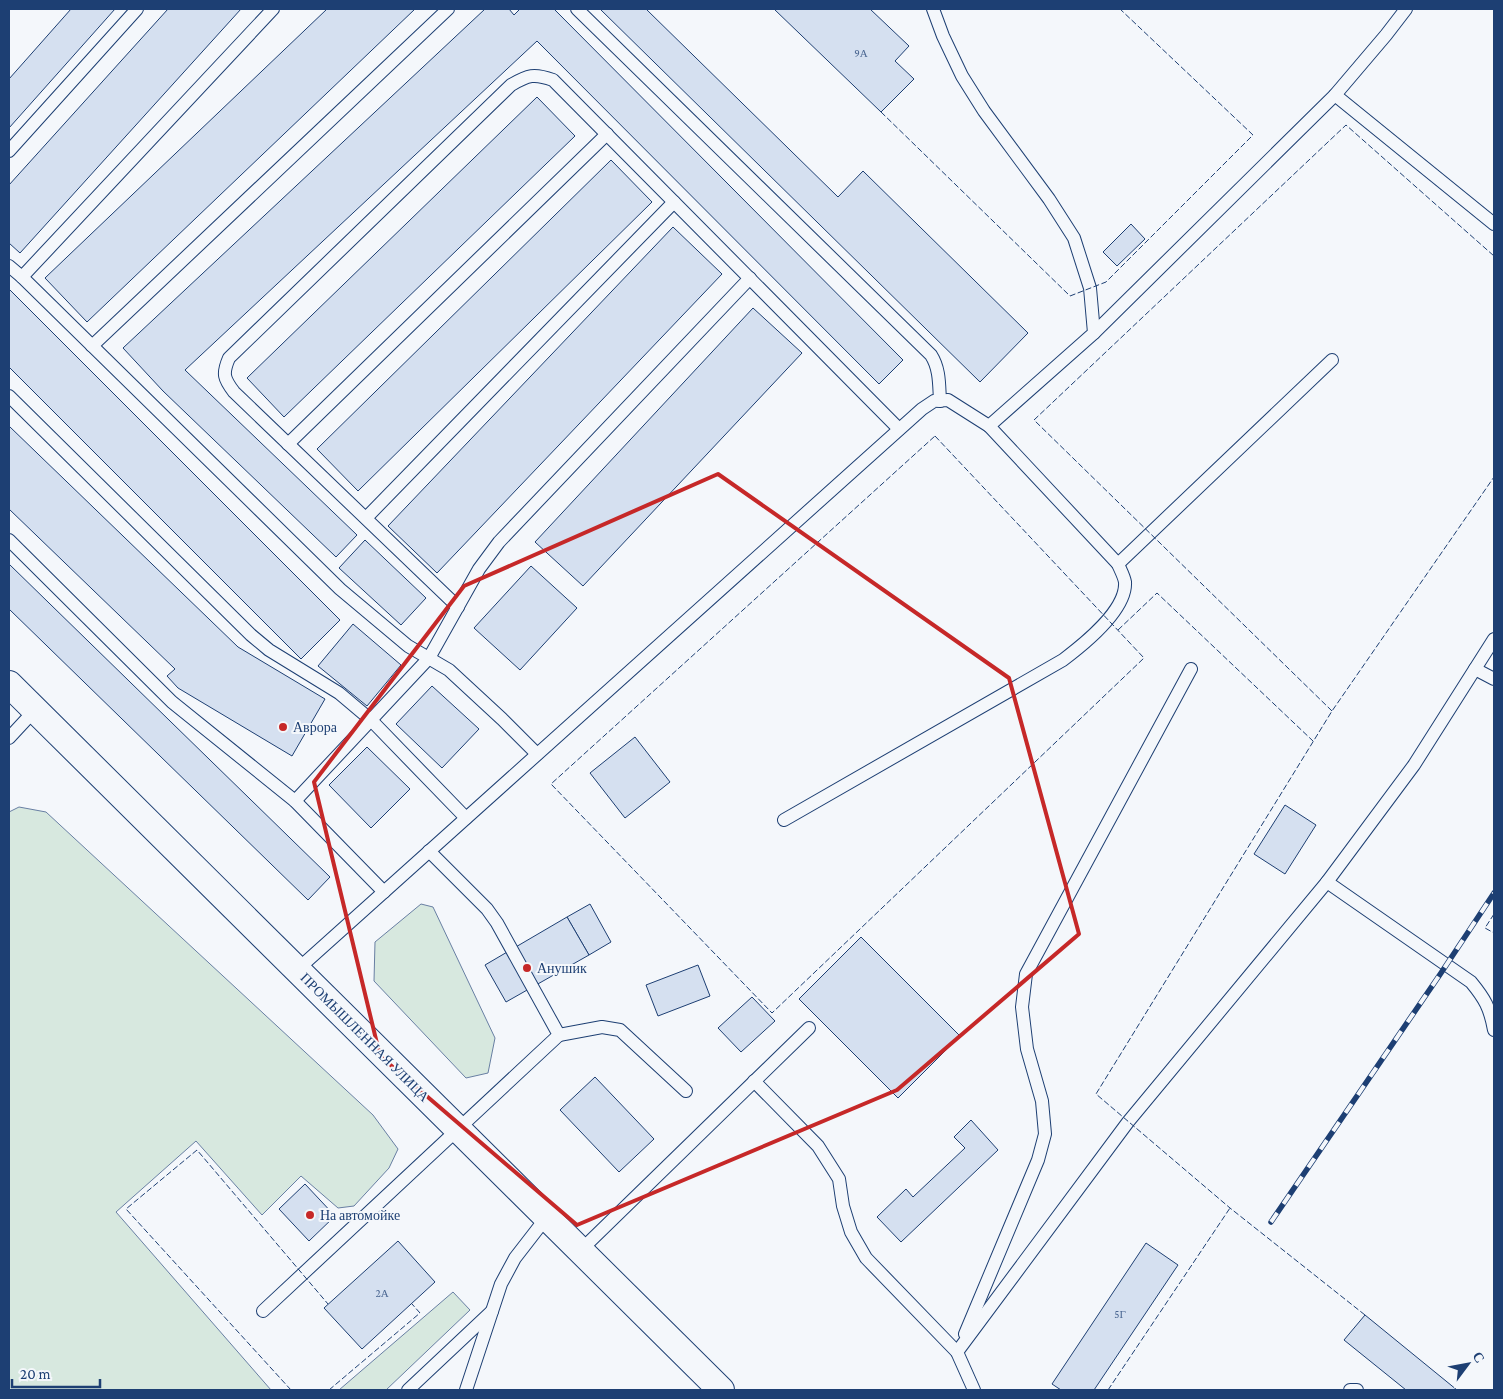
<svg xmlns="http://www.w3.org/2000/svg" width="1503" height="1399" viewBox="0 0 1503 1399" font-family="'Crimson Pro',serif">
	<rect width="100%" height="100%" fill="#f4f7fb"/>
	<g fill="#d7e8df" stroke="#687fa3">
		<path d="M19,807l27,5 327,303 25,34 -9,19 -35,38 -16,2 -37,-32 -39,39 -66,-74 -80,71 155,178h-262v-578z"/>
		<path d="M421,904l12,3 62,131 -7,35 -22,5 -92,-97 1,-39z"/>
		<path d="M453,1292l17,18 -84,80h-47z"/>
	</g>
	<g fill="#d5e0f0" stroke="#1d3f73">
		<path d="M71,9h44l-106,119v-49z"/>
		<path d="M168,9h73l-221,244 -11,-10v-58z"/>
		<path d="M327,9h88l-328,313 -42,-44z"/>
		<path d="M485,9h24l5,6 6,-6h34l349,351 -24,24 -342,-343 -352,329 172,165 -21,22 -173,-166 -40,-43z"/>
		<path d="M600,9h46l192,188 25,-26 165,162 -48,49z"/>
		<path d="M774,9h96l39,37 -14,15 19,18 -33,33z"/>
		<path d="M537,97l38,39 -291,281 -37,-39z"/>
		<path d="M611,160l41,42 -294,289 -41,-42z"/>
		<path d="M1131,224l14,15 -28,27 -14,-14z"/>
		<path d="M673,227l49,47 -285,299 -49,-47z"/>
		<path d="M9,289l331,331 -39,39 -292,-292z"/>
		<path d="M753,308l49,45 -219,233 -48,-44z"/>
		<path d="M9,426l229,221 87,52 -33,57 -114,-68 -11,-12 8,-7 -166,-160z"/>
		<path d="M365,540l61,58 -25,27 -62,-57z"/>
		<path d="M9,564l321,313 -22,23 -299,-291z"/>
		<path d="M531,566l46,42 -57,62 -46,-42z"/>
		<path d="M353,624l48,41 -34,41 -49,-40z"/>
		<path d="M432,686l47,43 -37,39 -46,-44z"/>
		<path d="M635,737l35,45 -45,36 -35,-45z"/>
		<path d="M367,747l43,42 -39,39 -42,-43z"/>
		<path d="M1285,805l31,20 -31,49 -31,-20z"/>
		<path d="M590,904l21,38 -22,13 -22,-38z"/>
		<path d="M567,917l22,38 -83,47 -21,-37z"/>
		<path d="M861,937l99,99 -62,62 -99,-99z"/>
		<path d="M698,965l12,31 -52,20 -12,-31z"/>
		<path d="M752,997l23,24 -34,31 -23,-24z"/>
		<path d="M595,1077l59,62 -35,33 -59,-62z"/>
		<path d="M971,1120l27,30 -97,92 -24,-25 29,-28 7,8 52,-49 -11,-11z"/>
		<path d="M305,1184l30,32 -26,25 -30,-32z"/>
		<path d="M398,1241l37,41 -73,67 -38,-41z"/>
		<path d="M1146,1243l32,22 -84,125h-33l-9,-6z"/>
		<path d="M1365,1315l92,75h-51l-62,-50z"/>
	</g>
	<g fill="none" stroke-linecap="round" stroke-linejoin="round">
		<defs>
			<g id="service">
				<path d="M577,9l354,346c9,14 8,30 9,46"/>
				<path d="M1335,95l159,129"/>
				<path d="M9,151l128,-142"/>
				<path d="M9,266l13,11 318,312 68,57 41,24 53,49 35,35"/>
				<path d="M22,277l251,-268"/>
				<path d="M1094,333l241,-238 51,-60 20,-26"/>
				<path d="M92,346l356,-337"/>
				<path d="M9,396l242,239 18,15 70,43 32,27 95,98"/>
				<path d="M288,444l319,-310"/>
				<path d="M366,518l308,-316"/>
				<path d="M9,540l163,162 123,99 89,91"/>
				<path d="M1118,564l214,-204"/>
				<path d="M458,607l-224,-215c-10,-13 -12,-18 -5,-34l282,-273c17,-10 23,-12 42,-5l346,349"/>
				<path d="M1475,669l19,10"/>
				<path d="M9,738l26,-28"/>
				<path d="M295,801l134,-143 50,-89 20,-27 251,-264"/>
				<path d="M784,820l279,-160c20,-15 64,-50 62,-78 -1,-6 -5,-13 -7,-18l-129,-138"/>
				<path d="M1327,882l144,100c14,17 19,26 23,48"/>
				<path d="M298,969l624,-560 12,-8 14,-1 41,26 105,-93 -4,-45 -16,-50 -25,-39 -65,-88 -22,-35 -19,-40 -10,-27"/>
				<path d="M559,1035l43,-8 18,3 66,61"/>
				<path d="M754,1081l64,65 21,33 4,27 8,26 15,26 91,94 17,38"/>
				<path d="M580,1251l229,-223"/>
				<path d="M263,1311l296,-276 -62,-112 -10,-14 -58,-58"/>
				<path d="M965,1334l73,-174 7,-26 -3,-33 -15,-52 -5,-42 4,-33 165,-305"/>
				<path d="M957,1352l171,-230 199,-240 87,-117 80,-126"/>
				<path d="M408,1390l84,-79"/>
				<path d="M466,1390l35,-106 14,-26 31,-40"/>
				<path d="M1350,1390h7"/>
			</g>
			<path id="minor" d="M9,684l712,706"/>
		</defs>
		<use href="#service" stroke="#1d3f73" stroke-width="14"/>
		<use href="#minor" stroke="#1d3f73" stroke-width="28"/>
		<use href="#service" stroke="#f4f7fb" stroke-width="12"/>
		<use href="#minor" stroke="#f4f7fb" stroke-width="26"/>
		<defs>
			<path id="rail" d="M1271,1222l170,-249 53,-80"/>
		</defs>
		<use href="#rail" stroke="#1d3f73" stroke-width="5.5"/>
		<use href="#rail" stroke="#f4f7fb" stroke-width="4" stroke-dasharray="11" stroke-linecap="butt"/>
		<g stroke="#1d3f73" stroke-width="1" stroke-dasharray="6 2.5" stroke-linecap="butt">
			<path d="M881,112l189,184 36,-14 147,-147 -133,-126"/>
			<path d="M935,436l209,222 -372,355 -221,-229z"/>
			<path d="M1118,630l39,-37 156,148"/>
			<path d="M1332,711l-298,-291 312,-295 148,131"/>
			<path d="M1494,914l-9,14 9,5"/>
			<path d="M1365,1315l-135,-107 -134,-114 236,-383 162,-234"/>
			<path d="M291,1390l-165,-181 71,-59 131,154"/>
			<path d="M329,1390l91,-77 -8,-9"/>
			<path d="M1108,1390l122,-182"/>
		</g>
	</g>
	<path fill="none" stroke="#c62828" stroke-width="4" stroke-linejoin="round" d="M718,474l291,204 70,256 -182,156 -320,135 -197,-169 -66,-274 150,-196z"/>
	<g fill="#c62828" stroke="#f4f7fb" stroke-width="2">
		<circle cx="283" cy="727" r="5"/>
		<circle cx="527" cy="968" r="5"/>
		<circle cx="310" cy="1215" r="5"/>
	</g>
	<g text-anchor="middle" stroke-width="4" stroke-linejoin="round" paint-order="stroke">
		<g font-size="11" fill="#4b6792">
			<text x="861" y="57">9А</text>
			<text x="382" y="1297">2А</text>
			<text x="1120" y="1318">5Г</text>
		</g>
		<g font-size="14" fill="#1d3f73" stroke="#f4f7fb" text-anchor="start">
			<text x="293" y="732">Аврора</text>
			<text x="537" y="973">Анушик</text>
			<text x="320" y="1220">На автомойке</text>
		</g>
		<g font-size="14" fill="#1d3f73" stroke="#f4f7fb">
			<text transform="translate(365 1037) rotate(45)" y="5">ПРОМЫШЛЕННАЯ УЛИЦА</text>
		</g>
	</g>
	<rect width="1503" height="1399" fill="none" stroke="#1d3f73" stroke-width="20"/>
	<g transform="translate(1468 1364) rotate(58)" stroke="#f4f7fb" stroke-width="4" paint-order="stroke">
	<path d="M0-4L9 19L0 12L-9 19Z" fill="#1d3f73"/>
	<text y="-8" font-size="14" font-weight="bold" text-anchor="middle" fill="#1d3f73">С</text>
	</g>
	<path d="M12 1379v8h88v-8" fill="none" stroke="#1d3f73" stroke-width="2.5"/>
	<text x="20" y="1379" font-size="15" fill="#1d3f73" stroke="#f4f7fb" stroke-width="4" paint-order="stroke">20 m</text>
</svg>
